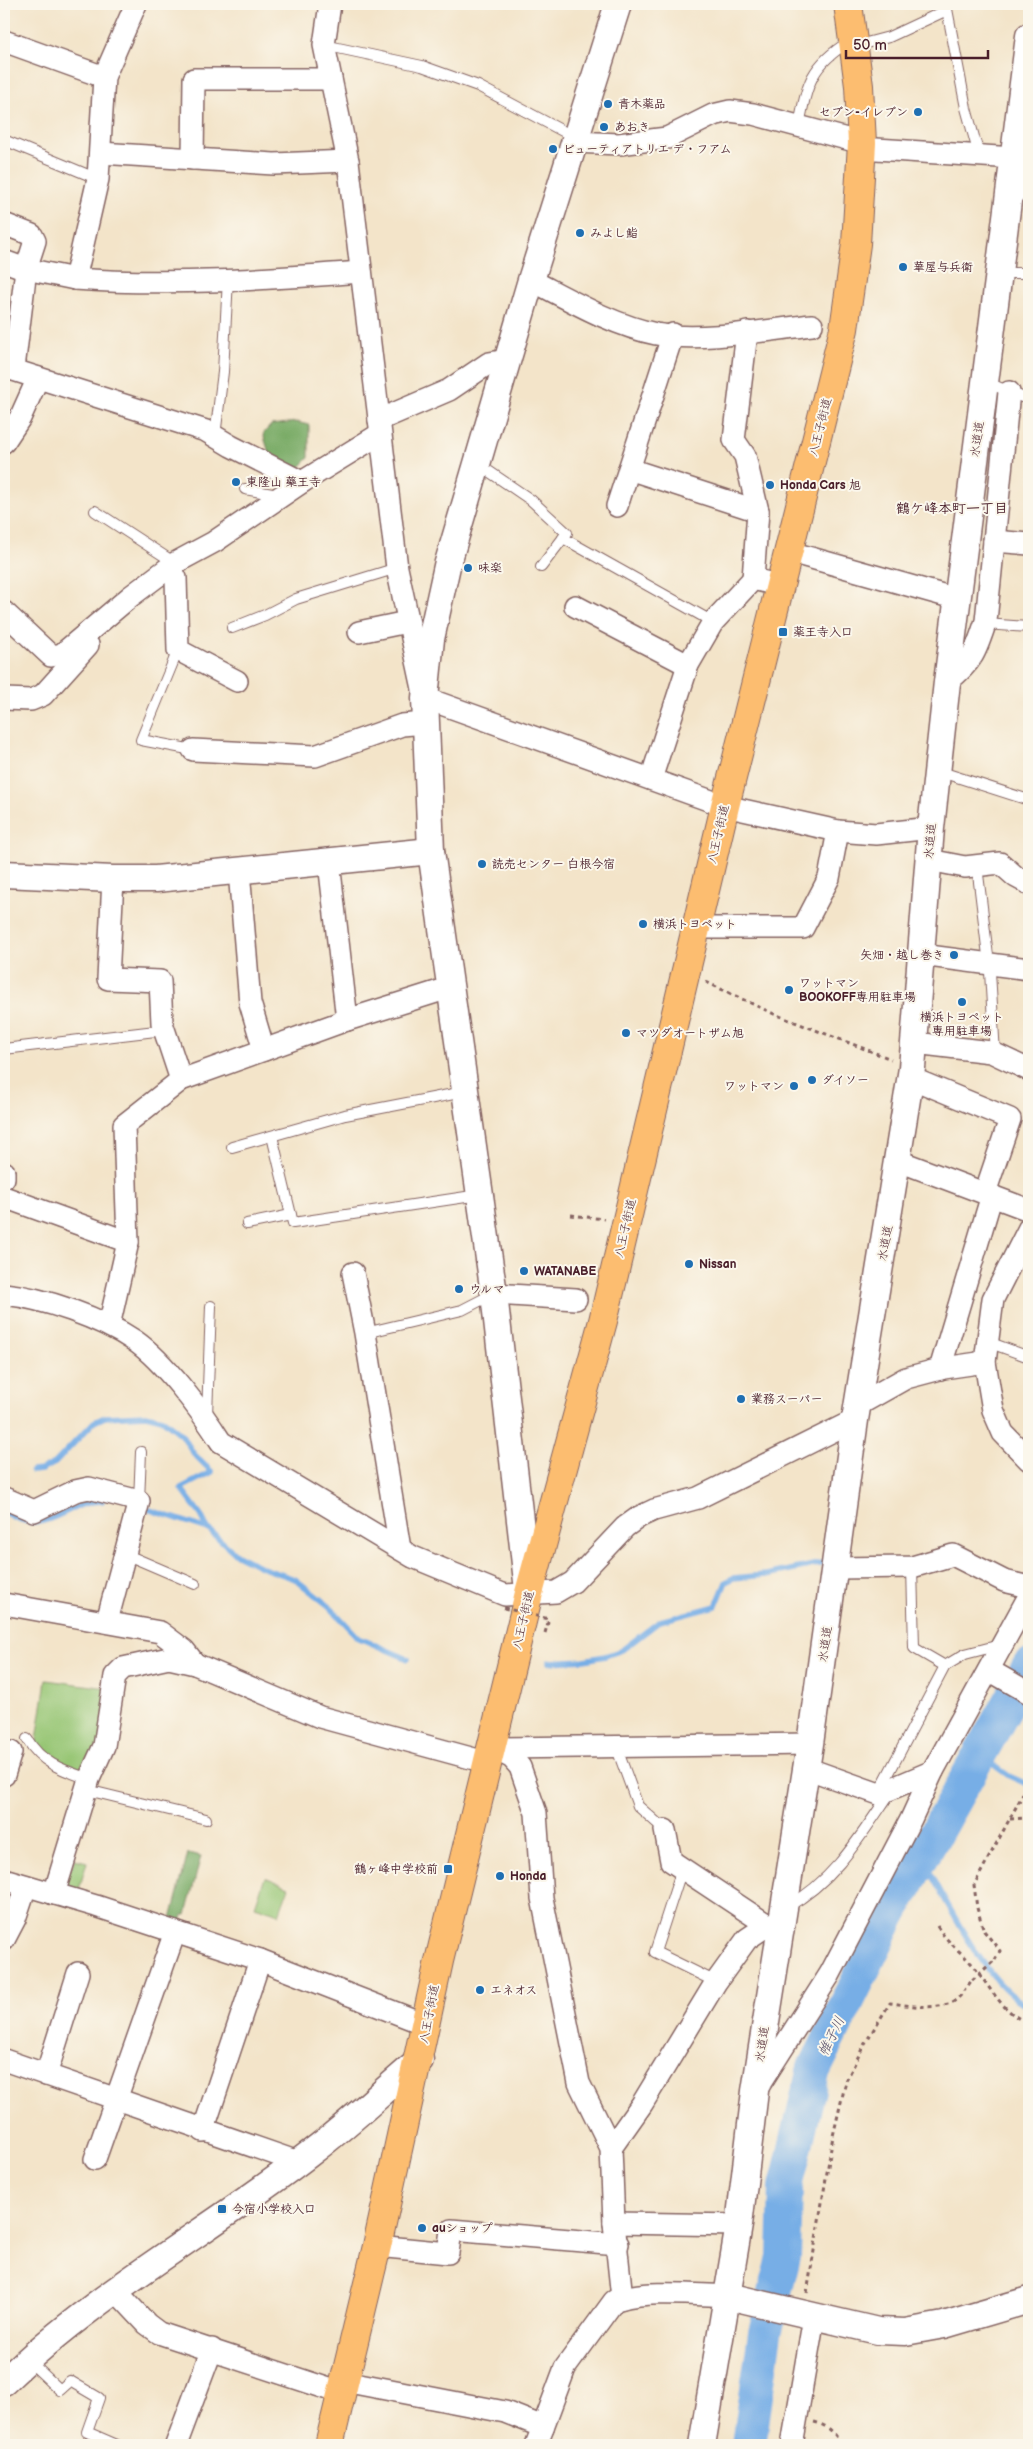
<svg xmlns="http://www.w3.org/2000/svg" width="1033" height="2449" viewBox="0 0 1033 2449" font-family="'Balsamiq Sans','Klee One',sans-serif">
	<rect width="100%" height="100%" fill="#fbf7ec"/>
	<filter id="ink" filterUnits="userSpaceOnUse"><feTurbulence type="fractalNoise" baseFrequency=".02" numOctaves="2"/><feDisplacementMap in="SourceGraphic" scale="10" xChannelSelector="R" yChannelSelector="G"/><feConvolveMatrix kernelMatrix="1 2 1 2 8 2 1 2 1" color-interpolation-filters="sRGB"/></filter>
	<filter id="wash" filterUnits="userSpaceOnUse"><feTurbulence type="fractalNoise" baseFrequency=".0096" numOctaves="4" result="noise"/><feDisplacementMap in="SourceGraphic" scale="20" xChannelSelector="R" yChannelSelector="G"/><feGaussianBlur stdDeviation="1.12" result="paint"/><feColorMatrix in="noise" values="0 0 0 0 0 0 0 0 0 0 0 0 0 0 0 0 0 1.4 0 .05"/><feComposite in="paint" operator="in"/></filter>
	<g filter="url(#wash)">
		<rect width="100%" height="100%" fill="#f3e4c9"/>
		<g fill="#97c675" stroke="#707250">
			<path d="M46,1680l62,8 -6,56 -17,29c-13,-4 -44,-14 -49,-27z"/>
			<path d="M75,1859l12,3 -9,31 -16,-4z"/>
			<path d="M265,1877l24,10 -10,27 -24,-8z"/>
		</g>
		<g fill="#79ab66" stroke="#626548">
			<path d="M296,422l13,3v33l-11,11 -28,-13 -7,-22 8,-9z"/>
			<path d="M188,1853l13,3 -15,59h-3l-2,7 -10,-3z"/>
		</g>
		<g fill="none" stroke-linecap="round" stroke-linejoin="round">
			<g stroke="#77aee6" stroke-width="5.5">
				<path d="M32,1471l9,-1 14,-7 39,-41 11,-5 41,-2 16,4 20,16 12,19 18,18 -31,16 20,27 7,14"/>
				<path d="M141,1507l67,22 29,26 26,13 32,11 34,27 30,32 49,21"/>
				<path d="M4,1512c43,28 60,-11 98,-11"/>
				<path d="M549,1662l35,-2 21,-4 17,-6 38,-29 56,-15 10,-24 7,-4 33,-3 62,-13"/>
				<path d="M980,1755l29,21 20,9"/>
				<path d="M921,1856c24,41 66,133 108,150"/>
			</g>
			<path stroke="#77aee6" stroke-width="34" d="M749,2445l16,-112 19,-76 2,-70 27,-115 77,-157 139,-249"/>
		</g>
	</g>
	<g filter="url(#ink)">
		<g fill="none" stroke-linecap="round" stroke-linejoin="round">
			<defs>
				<g id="service">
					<path d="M946,4l20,104 13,47"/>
					<path d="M324,45l98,21 56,20 96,51"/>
					<path d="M855,46l34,-9 58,-27"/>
					<path d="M799,126c8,-43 12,-61 51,-85"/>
					<path d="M4,140l94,39"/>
					<path d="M1000,273h29"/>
					<path d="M986,382l43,18"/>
					<path d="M215,436l8,-64 5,-93"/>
					<path d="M478,464l53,36 36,33 -26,34"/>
					<path d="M245,489l33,6"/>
					<path d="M95,511l80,52"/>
					<path d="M563,538l150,84"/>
					<path d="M985,624l44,3"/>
					<path d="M232,628l33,-13 31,-16 101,-31"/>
					<path d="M178,650l-37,90 52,10"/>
					<path d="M938,771l91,29"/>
					<path d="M977,866l13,106 5,82"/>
					<path d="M4,1049l160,-19"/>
					<path d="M272,1136l19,79"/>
					<path d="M232,1147l113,-32 119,-23"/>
					<path d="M247,1224l44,-9 2,8 186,-28"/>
					<path d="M365,1333l97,-23 31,-16"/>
					<path d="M988,1342l41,15"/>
					<path d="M207,1415l4,-109"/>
					<path d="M139,1501l2,-49"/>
					<path d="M125,1554l70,30"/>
					<path d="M912,1567l2,81 31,18"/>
					<path d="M27,1739c15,25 36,31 62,40"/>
					<path d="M616,1746l22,60 27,24"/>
					<path d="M87,1790l119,29"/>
					<path d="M880,1790l65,-124 20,-12 35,-9"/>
					<path d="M682,1869l-27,83 61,30"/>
					<path d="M787,1907c47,-26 73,-70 103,-114"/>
					<path d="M28,2360l32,30 10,-9 29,17 -12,34 30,13"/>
				</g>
				<g id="minor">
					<path d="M136,4l-32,73 -6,102 -23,100c95,7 192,0 286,-7"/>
					<path d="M330,4l-6,41 24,116 49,407 28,130 300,108 113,25 38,3 55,-6"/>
					<path d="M4,41l100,36"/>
					<path d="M574,142l45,2 48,-6 46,-23 17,-4 23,3 109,29"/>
					<path d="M861,148l153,10"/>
					<path d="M100,153l174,11 74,-3"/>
					<path d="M193,159l1,-80h137"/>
					<path d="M1010,190h19"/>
					<path d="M4,224l28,11 3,6 -9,28 -12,99"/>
					<path d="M4,261l22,8 49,10"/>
					<path d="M531,280c39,20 81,45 125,54 45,8 111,-4 156,-9"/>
					<path d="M747,332l-13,108 11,16 13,55 -5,68"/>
					<path d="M4,367l202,64 25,15 71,36"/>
					<path d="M379,420l70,-30 40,-27 18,-3"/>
					<path d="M4,442l16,-24 18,-40"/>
					<path d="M629,469l129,42"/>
					<path d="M617,506l56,-172"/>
					<path d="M994,541l35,3"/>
					<path d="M790,552l167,47"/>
					<path d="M170,567l6,11 2,72 59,31"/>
					<path d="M575,606l113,59"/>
					<path d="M4,612l47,44 11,-2 69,-58 44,-33 39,-21 88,-60 78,-48"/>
					<path d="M359,632l48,-10"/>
					<path d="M947,682c26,-21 29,-30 39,-61l23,-229"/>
					<path d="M4,699l27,1 12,-5 45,-50"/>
					<path d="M193,750l122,6 87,-31 23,-2"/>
					<path d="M651,779l37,-114 25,-43 40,-43 29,7"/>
					<path d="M929,860l36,7 35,-4 16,14 13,7"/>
					<path d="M329,862l18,158"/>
					<path d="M239,871l11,132 14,47"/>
					<path d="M113,879l-5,100 52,2 2,42 19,57"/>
					<path d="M696,928h107l26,-50 9,-47"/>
					<path d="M921,955l108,14"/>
					<path d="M915,1043l76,9 38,18"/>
					<path d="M911,1078l99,41 -25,74"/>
					<path d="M899,1161l130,49"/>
					<path d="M4,1172v6"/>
					<path d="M4,1197l124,45"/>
					<path d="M1029,1228l-36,71 -8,63 8,48 10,23 26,27"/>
					<path d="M353,1273l12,60 35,216"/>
					<path d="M4,1294c40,4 97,24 131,47 29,20 67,71 86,101l192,115 92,38 51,-3 17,-10 52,-55 14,-10 15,-7 44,-12 157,-78"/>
					<path d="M494,1294l82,5"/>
					<path d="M109,1326l19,-84 -4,-117 57,-45 166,-60 105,-33"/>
					<path d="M940,1369l52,-174"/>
					<path d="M858,1405l48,-27 38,-10 41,-6"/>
					<path d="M4,1498l30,13 41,-20 14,-3 50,13 -32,120"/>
					<path d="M836,1568l76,-1 41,-12 51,26 25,6"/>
					<path d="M4,1604l156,28 24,18 11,14"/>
					<path d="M989,1670l40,23"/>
					<path d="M493,1748l19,10 8,9 16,46 6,85 37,185 32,65 3,75"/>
					<path d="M493,1748l317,-4"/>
					<path d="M806,1768l73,26 54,-23 96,-175"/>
					<path d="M4,1775l7,-23"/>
					<path d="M665,1830l6,31 92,61 17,7"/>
					<path d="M4,1879l92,27 164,54 167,65"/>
					<path d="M54,1894l35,-115 15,-33 11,-70 8,-8 46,-10 26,6 125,53 169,46"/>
					<path d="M4,1940l11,-21 11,-33"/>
					<path d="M4,2060l294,102"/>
					<path d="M46,2075l32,-102"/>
					<path d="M758,2087l72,-113 81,-155 22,-48"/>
					<path d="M203,2131l57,-171"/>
					<path d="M611,2148l31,-44 74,-122 31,-43 21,-14"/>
					<path d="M95,2159l80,-227"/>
					<path d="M377,2246l71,7 3,-23 167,14"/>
					<path d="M116,2291l31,33 12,9 182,60"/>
					<path d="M622,2298l-8,-75 125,2"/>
					<path d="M344,2381l161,31 38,15 -7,18"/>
					<path d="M543,2427l22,-59 49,-67c28,-12 83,-6 114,-5"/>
					<path d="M176,2445l36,-96"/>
					<path d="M792,2445l22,-128"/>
				</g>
				<g id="tertiary">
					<path d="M4,874l109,5h43l275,-28"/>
					<path d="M528,1590l-34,-296 -63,-443 -6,-153 6,-59 16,-73 84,-286 87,-276"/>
					<path d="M728,2296l150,35 27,1 39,-7 85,-25"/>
					<path d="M4,2382c92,-90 208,-152 309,-231 37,-28 71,-61 107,-91"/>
					<path d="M702,2445l37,-220 16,-134 55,-347 45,-324 57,-352 19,-240 16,-146 82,-646"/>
				</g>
				<path id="trunk" d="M329,2445l48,-199 62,-285 90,-368 74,-272 122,-515 119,-477 12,-85 6,-101 -3,-57 -11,-82"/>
			</defs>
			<use href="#service" stroke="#856462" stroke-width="12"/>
			<use href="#minor" stroke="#856462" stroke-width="24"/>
			<use href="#tertiary" stroke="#856462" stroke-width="29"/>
			<use href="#trunk" stroke="#856462" stroke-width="30"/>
			<g stroke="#856462" stroke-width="3" stroke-dasharray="4 4" stroke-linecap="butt">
				<path d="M706,982l68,32 117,45"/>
				<path d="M571,1215l33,4"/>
				<path d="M545,1633l4,-14"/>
				<path d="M1010,1819l19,-1"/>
				<path d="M937,1926c9,15 22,24 34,37 16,19 32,52 58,60"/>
				<path d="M995,1960l5,-9 -16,-20 -7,-23 -3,-23 55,-102"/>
				<path d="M807,2293l26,-157 13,-55 18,-36 26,-42c17,2 53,9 67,-4 6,-5 10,-13 15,-19"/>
				<path d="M814,2422c13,3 22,11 27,23"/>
			</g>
			<use href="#service" stroke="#fff" stroke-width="10"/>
			<use href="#minor" stroke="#fff" stroke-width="21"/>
			<use href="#tertiary" stroke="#fff" stroke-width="26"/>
			<use href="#trunk" stroke="#fcbd6f" stroke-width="28"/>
			<g stroke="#856462" stroke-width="3" stroke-dasharray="4 4" stroke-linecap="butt">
				<path d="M504,1608l45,11"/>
				<path d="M972,1980l23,-20"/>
			</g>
		</g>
	</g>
	<g fill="#1f6fb2" stroke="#fbf7ec" stroke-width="2">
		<circle cx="608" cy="104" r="5"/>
		<circle cx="918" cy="112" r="5"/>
		<circle cx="604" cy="127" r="5"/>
		<circle cx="553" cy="149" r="5"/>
		<circle cx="580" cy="233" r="5"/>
		<circle cx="903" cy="267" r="5"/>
		<circle cx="236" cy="482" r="5"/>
		<circle cx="770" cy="485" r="5"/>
		<circle cx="468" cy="568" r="5"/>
		<rect x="778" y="627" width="10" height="10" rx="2.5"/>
		<circle cx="482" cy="864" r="5"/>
		<circle cx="643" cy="924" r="5"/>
		<circle cx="954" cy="955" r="5"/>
		<circle cx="789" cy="990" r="5"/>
		<circle cx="962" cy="1002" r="5"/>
		<circle cx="626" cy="1033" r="5"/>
		<circle cx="812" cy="1080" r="5"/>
		<circle cx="794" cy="1086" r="5"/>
		<circle cx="689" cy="1264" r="5"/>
		<circle cx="524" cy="1271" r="5"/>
		<circle cx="459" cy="1289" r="5"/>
		<circle cx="741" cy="1399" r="5"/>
		<rect x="443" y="1864" width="10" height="10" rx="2.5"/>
		<circle cx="500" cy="1876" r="5"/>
		<circle cx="480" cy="1990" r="5"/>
		<rect x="217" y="2204" width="10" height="10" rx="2.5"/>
		<circle cx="422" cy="2228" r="5"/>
	</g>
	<g text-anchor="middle" stroke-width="4" stroke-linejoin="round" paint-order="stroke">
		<g font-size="12" font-weight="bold" fill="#4a1f2b" stroke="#fbf7ec" text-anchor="start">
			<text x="618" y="108">青木薬品</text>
			<text x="908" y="116" text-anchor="end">セブン-イレブン</text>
			<text x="614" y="131">あおき</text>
			<text x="563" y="153">ビューティアトリエ デ・フアム</text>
			<text x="590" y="237">みよし鮨</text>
			<text x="913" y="271">華屋与兵衛</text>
			<text x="246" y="486">東隆山 藥王寺</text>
			<text x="780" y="489">Honda Cars 旭</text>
			<text x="478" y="572">味楽</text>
			<text x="793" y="636">薬王寺入口</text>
			<text x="492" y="868">読売センター 白根今宿</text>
			<text x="653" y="928">横浜トヨペット</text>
			<text x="944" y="959" text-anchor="end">矢畑・越し巻き</text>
			<text x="799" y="987">ワットマン<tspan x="799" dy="14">BOOKOFF専用駐車場</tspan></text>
			<text x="962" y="1021" text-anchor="middle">横浜トヨペット<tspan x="962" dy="14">専用駐車場</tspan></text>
			<text x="636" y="1037">マツダオートザム旭</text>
			<text x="822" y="1084">ダイソー</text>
			<text x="784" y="1090" text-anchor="end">ワットマン</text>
			<text x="699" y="1268">Nissan</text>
			<text x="534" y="1275">WATANABE</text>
			<text x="469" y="1293">ウルマ</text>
			<text x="751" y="1403">業務スーパー</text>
			<text x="438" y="1873" text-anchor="end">鶴ヶ峰中学校前</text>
			<text x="510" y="1880">Honda</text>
			<text x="490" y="1994">エネオス</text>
			<text x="232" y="2213">今宿小学校入口</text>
			<text x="432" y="2232">auショップ</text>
		</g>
		<g font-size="12" fill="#4a1f2b" stroke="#fbf7ec">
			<text transform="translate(820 427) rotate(-76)" y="4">八王子街道</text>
			<text transform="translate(977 439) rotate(-82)" y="4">水道道</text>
			<text transform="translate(718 834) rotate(-77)" y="4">八王子街道</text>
			<text transform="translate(930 841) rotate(-85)" y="4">水道道</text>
			<text transform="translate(625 1228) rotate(-77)" y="4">八王子街道</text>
			<text transform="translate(885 1243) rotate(-80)" y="4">水道道</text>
			<text transform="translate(523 1620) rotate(-77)" y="4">八王子街道</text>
			<text transform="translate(825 1644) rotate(-82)" y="4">水道道</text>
			<text transform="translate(429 2014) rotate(-79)" y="4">八王子街道</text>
			<text transform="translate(762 2044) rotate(-82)" y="4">水道道</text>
		</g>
		<g font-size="14" font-weight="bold" fill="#4a1f2b" stroke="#fbf7ec">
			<text x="952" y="513">鶴ケ峰本町一丁目</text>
		</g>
		<g font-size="14" font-style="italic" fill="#5a516c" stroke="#fbf7ec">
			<text transform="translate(831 2036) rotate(-64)" y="5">帷子川</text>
		</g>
	</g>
	<rect width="1033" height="2449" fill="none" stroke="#fbf7ec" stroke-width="20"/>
	<path d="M846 50v8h142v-8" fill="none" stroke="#4a1f2b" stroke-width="2.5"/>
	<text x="853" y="50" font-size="15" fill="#4a1f2b" stroke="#fbf7ec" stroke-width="4" paint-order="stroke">50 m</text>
</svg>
